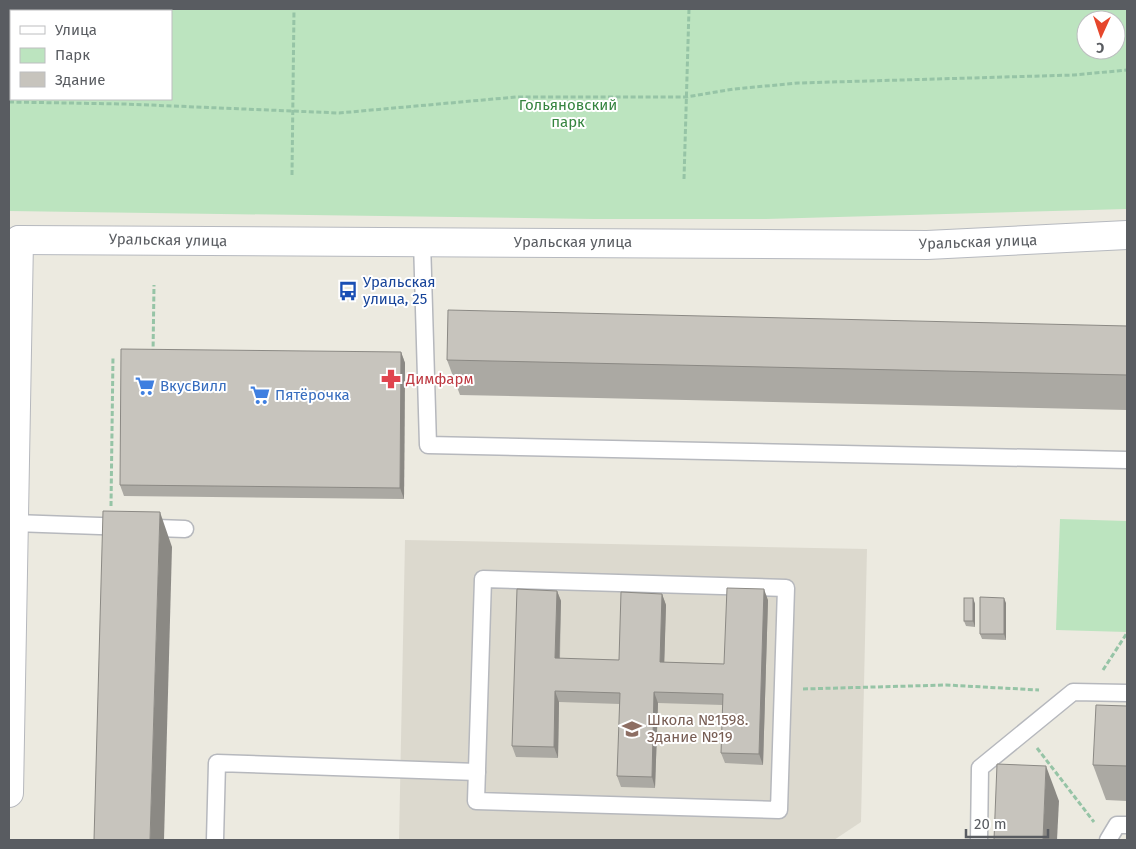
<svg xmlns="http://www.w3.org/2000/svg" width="1136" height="849" viewBox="0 0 1136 849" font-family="'Fira Sans',sans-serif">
	<rect width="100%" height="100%" fill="#eceae0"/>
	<path fill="#dcd9ce" d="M405,540l462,9 -6,273 -27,18h-435z"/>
	<g fill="#bce4bf" fill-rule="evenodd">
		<path d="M9,9h1118v200l-361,10h-172l-585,-8zM171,11v88h-160v-88zM1086,20h30v30h-30z"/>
		<path d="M1060,519l67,2v111l-71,-2z"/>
	</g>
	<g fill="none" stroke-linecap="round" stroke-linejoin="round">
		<defs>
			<g id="lane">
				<path d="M422,241l6,204 699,15"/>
				<path d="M14,523l171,6"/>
				<path d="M483,579l303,9 -7,222 -303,-9z"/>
				<path d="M215,840l2,-77 260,9"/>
				<path d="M979,840l1,-72 93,-76 54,1"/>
				<path d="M1108,840l9,-15h10"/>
			</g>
			<path id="street" d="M9,793l10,-553"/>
			<path id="secondary" d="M19,240l908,5 200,-10"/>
		</defs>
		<use href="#lane" stroke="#b6b8bd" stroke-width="19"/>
		<use href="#street" stroke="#b6b8bd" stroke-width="30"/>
		<use href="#secondary" stroke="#b6b9bf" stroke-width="30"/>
		<g stroke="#96c4a6" stroke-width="3" stroke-dasharray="5 2.5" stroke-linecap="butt">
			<path d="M9,102l116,2 214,9 177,-16h170l48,-8 64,-6 276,-8 53,-5"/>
			<path d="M292,175l2,-166"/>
			<path d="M684,179l5,-170"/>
			<path d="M153,354l1,-69"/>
			<path d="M111,506l2,-150"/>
			<path d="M1103,670l24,-37"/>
			<path d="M803,689l143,-4 93,5"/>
			<path d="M1037,748l57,74"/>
		</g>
		<use href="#lane" stroke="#fff" stroke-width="16"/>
		<use href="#street" stroke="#fff" stroke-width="28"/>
		<use href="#secondary" stroke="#fff" stroke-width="28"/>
	</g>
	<g fill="#aba9a3">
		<path d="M1127,326v84l-667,-15 -13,-35z"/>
		<path d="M401,352l4,11 -1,136 -280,-3 -4,-11z"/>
		<path d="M557,591l4,10 -1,58 59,1 43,-66 4,11 -2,57 60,2 44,-64 -5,165 -38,-2 -4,-10 2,-48 -65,-2 -3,85 -34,-1 -4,-11 3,-72 -61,-2 -1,56 -42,-1 -4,-11z"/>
		<path d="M973,598l2,6v23l-9,-1 -2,-5z"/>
		<path d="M1006,603v37l-24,-1 -2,-5z"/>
		<path d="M1127,706v95l-21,-1 -13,-35z"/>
	</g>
	<g fill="#8b8984">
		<path d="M401,352l4,11 -1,136 -4,-11z"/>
		<path d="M160,512l12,35 -8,293h-14z"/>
		<path d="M764,589l4,11 -5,165 -4,-11z"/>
		<path d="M557,591l4,10 -2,68 -4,-11z"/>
		<path d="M662,594l4,11 -2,67 -4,-10z"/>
		<path d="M973,598l2,6v23l-2,-6z"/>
		<path d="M1004,598l2,5v37l-2,-6z"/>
		<path d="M555,691l4,11 -1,56 -4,-11z"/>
		<path d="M654,692l4,11 -3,85 -3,-11z"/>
		<path d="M1046,766l13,35 -2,39h-14z"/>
	</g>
	<g fill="#c7c4bd" stroke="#8b8984">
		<path d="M448,310l679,16v49l-680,-15z"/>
		<path d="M121,349l280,3 -1,136 -280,-3z"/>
		<path d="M103,511l57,1 -10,328h-56z"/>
		<path d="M727,588l37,1 -5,165 -38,-1 2,-59 -69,-2 -2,85 -35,-1 3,-83 -65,-2 -1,56 -42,-1 5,-157 40,2 -2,67 64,2 2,-68 41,2 -2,68 64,2z"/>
		<path d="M980,597l24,1v36h-24z"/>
		<rect x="964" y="598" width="9" height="23"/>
		<path d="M1096,705l31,1v60l-34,-1z"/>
		<path d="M997,764l49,2 -3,74h-49z"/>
	</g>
	<defs>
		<symbol id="bus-bare" viewBox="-9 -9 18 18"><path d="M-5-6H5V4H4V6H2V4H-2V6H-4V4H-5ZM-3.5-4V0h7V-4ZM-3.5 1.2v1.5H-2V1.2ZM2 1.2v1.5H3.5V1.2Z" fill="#1a4fb4" stroke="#fff" stroke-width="2.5" paint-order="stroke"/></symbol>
		<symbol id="pharmacy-bare" viewBox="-9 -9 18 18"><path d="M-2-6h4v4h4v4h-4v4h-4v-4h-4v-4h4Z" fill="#e0444e" stroke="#fff" stroke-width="2.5" paint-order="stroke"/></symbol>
		<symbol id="supermarket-bare" viewBox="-9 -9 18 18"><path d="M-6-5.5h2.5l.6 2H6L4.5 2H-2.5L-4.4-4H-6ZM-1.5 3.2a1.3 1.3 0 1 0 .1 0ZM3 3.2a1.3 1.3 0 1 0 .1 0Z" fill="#3f7fe0" stroke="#fff" stroke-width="2.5" paint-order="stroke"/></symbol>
		<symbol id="school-bare" viewBox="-9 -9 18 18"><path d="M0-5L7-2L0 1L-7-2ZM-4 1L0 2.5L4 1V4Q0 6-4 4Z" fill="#8d6e63" stroke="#fff" stroke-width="2.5" paint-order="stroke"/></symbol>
	</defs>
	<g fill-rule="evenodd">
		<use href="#bus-bare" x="334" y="277" width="28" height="28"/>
		<use href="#pharmacy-bare" x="377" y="365" width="28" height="28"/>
		<use href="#supermarket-bare" x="131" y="372" width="28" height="28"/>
		<use href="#supermarket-bare" x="246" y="381" width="28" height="28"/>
		<use href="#school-bare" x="618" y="715" width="28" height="28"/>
	</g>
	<g text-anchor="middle" stroke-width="4" stroke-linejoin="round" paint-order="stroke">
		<g font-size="15" fill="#35843f" stroke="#fff">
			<text x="568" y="110">Гольяновcкий<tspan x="568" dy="17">парк</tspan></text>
		</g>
		<g font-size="15" fill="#595c61" stroke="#fff">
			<text transform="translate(168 240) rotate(1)" y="5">Уральская улица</text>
			<text x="573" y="247">Уральская улица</text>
			<text transform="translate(978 242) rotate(-2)" y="5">Уральская улица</text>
		</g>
		<g font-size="15" fill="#164399" stroke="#fff" text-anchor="start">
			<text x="363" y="287">Уральская<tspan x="363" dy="17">улица, 25</tspan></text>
		</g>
		<g font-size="15" fill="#be3a42" stroke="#fff" text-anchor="start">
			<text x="406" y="384">Димфарм</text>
		</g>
		<g font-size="15" fill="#366cbe" stroke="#fff" text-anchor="start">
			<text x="160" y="391">ВкусВилл</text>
			<text x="275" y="400">Пятёрочка</text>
		</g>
		<g font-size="15" fill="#785e54" stroke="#fff" text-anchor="start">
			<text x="647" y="725">Школа №1598.<tspan x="647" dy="17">Здание №19</tspan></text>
		</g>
	</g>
	<rect width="1136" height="849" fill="none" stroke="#595c61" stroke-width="20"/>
	<rect x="10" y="10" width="162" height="90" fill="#ffffff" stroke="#bdbec0"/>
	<rect x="20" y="26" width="25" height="8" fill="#ffffff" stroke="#bdbec0"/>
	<text x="55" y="35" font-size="15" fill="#595c61">Улица</text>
	<rect x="20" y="48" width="25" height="15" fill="#bce4bf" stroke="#bdbec0"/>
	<text x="55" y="60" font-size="15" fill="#595c61">Парк</text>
	<rect x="20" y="72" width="25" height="15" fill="#c7c4bd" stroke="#bdbec0"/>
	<text x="55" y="85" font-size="15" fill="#595c61">Здание</text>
	<g transform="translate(1101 35) rotate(183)"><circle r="24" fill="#ffffff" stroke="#bdbec0"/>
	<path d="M0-4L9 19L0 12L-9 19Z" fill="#e6472c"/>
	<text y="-8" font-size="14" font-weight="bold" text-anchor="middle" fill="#595c61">С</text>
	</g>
	<path d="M966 829v8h82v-8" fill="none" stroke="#595c61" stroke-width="2.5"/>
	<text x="974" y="829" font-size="15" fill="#595c61" stroke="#ffffff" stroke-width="4" paint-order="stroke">20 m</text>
</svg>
